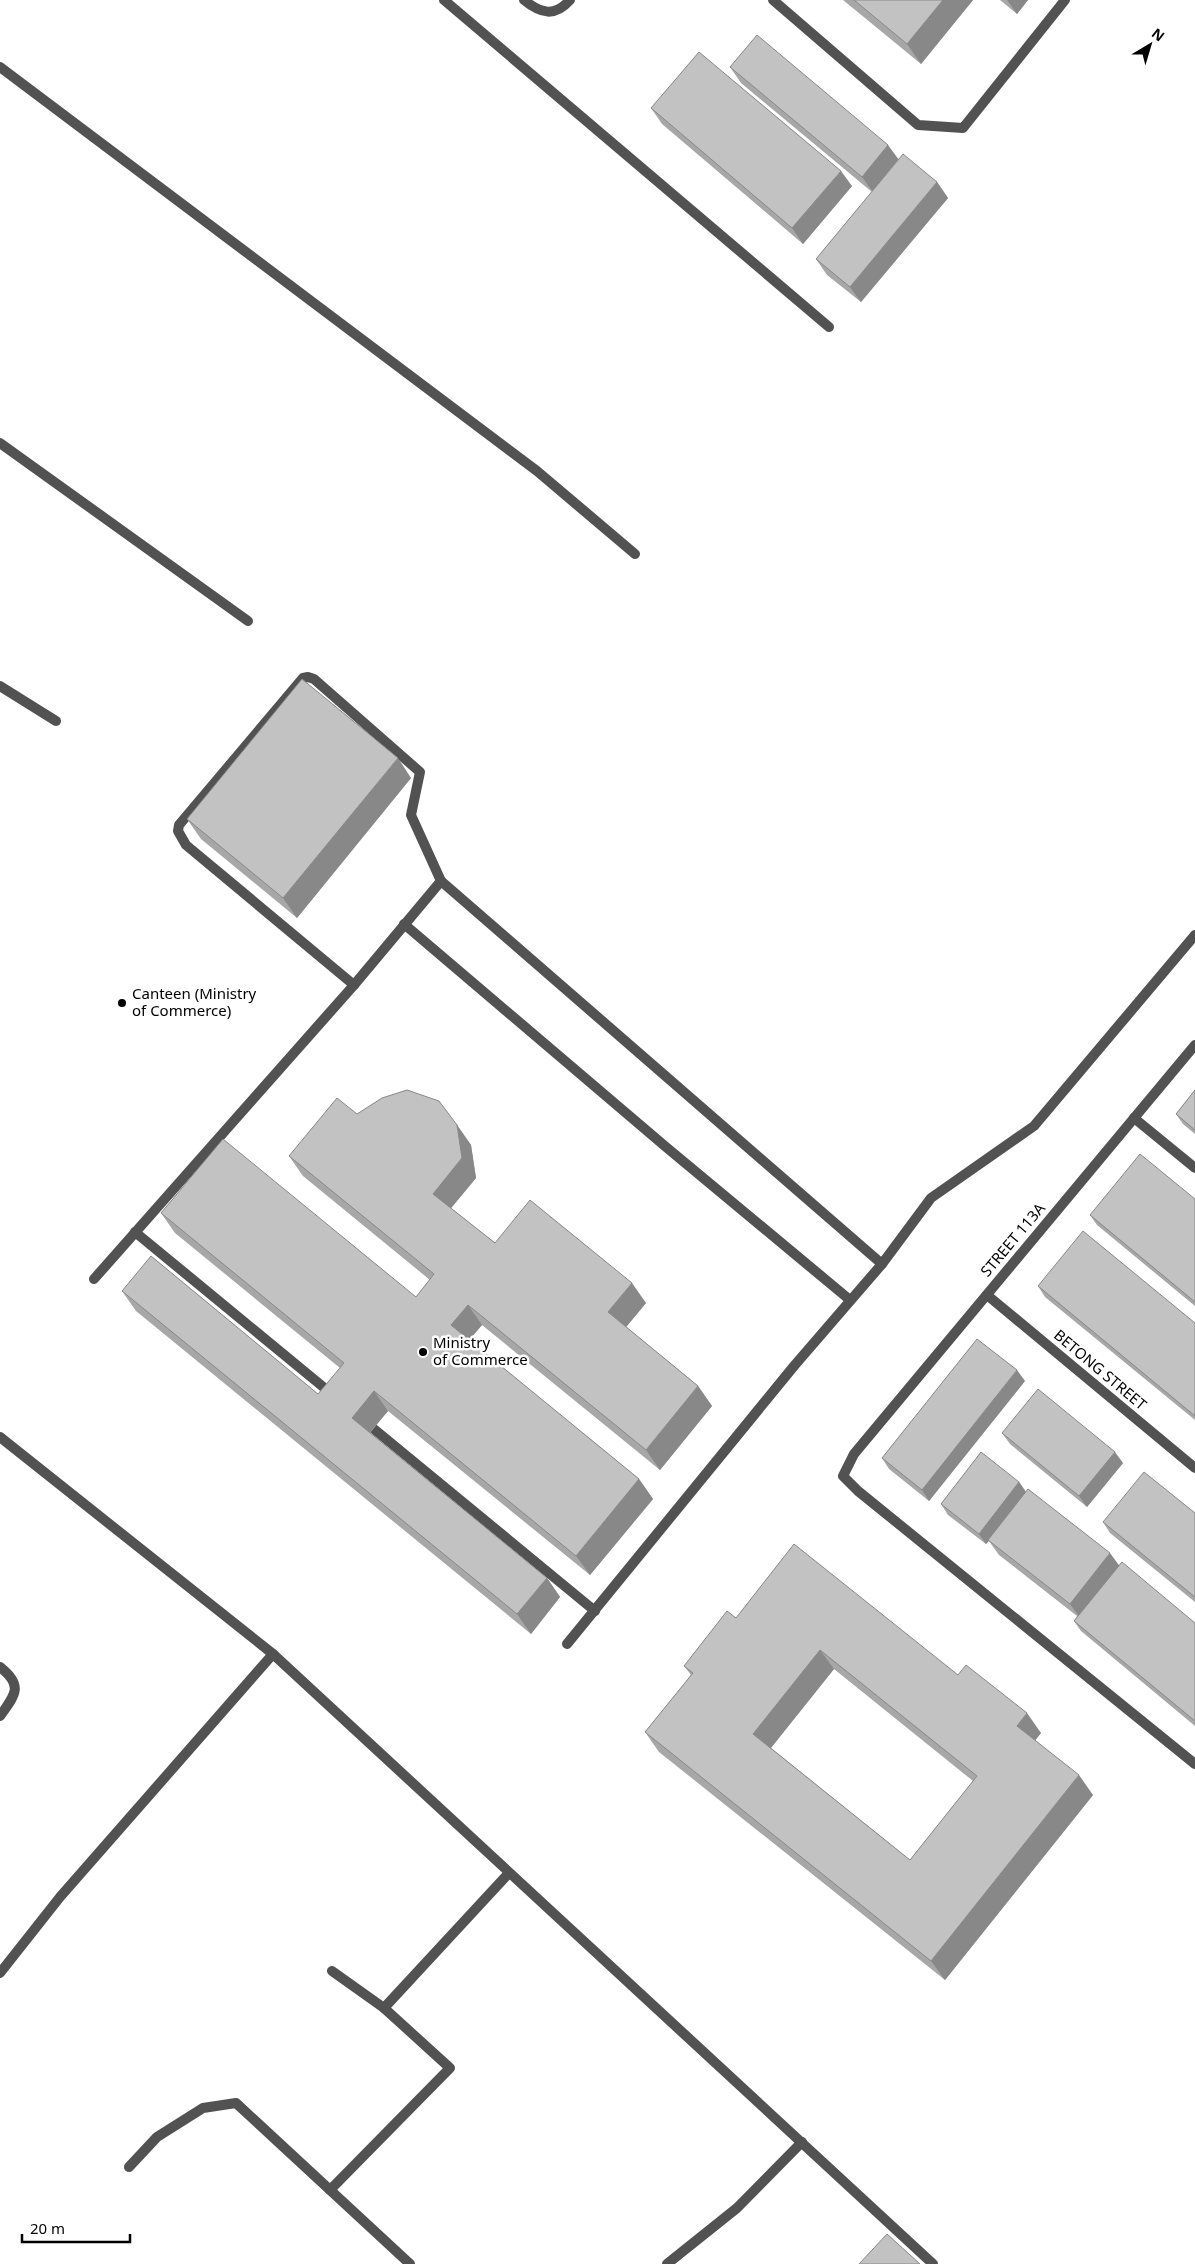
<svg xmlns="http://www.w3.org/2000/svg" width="1195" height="2264" viewBox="0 0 1195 2264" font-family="'Noto Sans',sans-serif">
	<rect width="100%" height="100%" fill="#fff"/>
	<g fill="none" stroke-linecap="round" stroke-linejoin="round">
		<g stroke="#525252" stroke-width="10">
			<path d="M524,0c17,14 31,17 46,0"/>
			<path d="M773,0l145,125 45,3 102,-128"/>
			<path d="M404,924l262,223 184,153"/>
			<path d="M354,985l-168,-140 -8,-14 1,-6 124,-147 5,-1 6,2 106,93 -9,43 30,66"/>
			<path d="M135,1232l198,163"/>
			<path d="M94,1279l260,-294 87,-104 441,383"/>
			<path d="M363,1420l232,191"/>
			<path d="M567,1644l227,-278 88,-102 49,-66 103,-72 161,-191"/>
		</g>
		<g stroke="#525252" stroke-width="10">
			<path d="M444,0l385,327"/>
			<path d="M0,67l537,404 98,83"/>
			<path d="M0,443l248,178"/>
			<path d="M0,686l56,35"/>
			<path d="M1195,1045l-341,409 -11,22 15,15 337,273"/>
			<path d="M1134,1118l61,50"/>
			<path d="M987,1295l208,173"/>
			<path d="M0,1437l273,217 660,610"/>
			<path d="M0,1667c24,19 15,28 0,49"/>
			<path d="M0,1973l60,-76 213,-243"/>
			<path d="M384,2008l125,-135"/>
			<path d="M129,2167l28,-30 46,-29 33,-5 174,161"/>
			<path d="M330,2190l120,-122 -66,-60 -52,-37"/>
			<path d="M667,2264l70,-56 65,-66"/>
		</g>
	</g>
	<g fill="#a7a7a7" fill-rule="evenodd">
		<path d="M843,0h130l-52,64z"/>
		<path d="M1000,0h28l-11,14z"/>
		<path d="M730,67l169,93 38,22 11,16 -87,104 -34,-27 -11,-16 56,-67 -131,-109z"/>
		<path d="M651,108l201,78 -49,58 -141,-120z"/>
		<path d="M411,778l-114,140 -96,-79 -14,-20z"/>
		<path d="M1195,1090v44l-12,-10 -7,-10z"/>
		<path d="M357,1114l100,11 14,20 5,33 -25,30 44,35 151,60 -20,24 72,59 14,20 -52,64 -178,-145 -13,15 170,139 14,20 -63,76 -202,-164 -18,22 177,145 13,19 -29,37 -395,-323 -14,-20 196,103 22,-26 -165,-135 -14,-20 255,84 14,-17 -127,-104 -14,-20z"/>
		<path d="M1195,1199v107l-98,-81 -7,-10z"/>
		<path d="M1038,1286l157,37v97l-150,-123z"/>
		<path d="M1025,1381l-96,120 -40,-32 -7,-11z"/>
		<path d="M1002,1433l121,30 -36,44 -77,-63z"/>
		<path d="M1019,1482l7,10 93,74 76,57v103l-114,-95 -7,-10 3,-5 -78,-61 -10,-14 -3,3 -38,-29 -7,-11z"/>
		<path d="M1195,1513v89l-85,-69 -7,-11z"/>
		<path d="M736,1618l222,57 83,58 -6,7 58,55 -148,185 -286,-228 -14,-20 46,-57 -7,-9zM834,1669l139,112 -63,79 -139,-112z"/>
	</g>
	<g fill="#888">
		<path d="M943,0h30l-52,64 -14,-20z"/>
		<path d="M1007,0h21l-11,14z"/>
		<path d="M888,145l11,15 -26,32 -11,-15z"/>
		<path d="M841,171l11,15 -49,58 -11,-16z"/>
		<path d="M937,182l11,16 -87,104 -11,-15z"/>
		<path d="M398,758l13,20 -114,140 -14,-20z"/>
		<path d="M457,1125l14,20 5,33 -29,35 -14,-19z"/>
		<path d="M632,1283l14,20 -24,29 -14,-20z"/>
		<path d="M468,1305l14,20 -17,20 -14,-20z"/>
		<path d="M1017,1370l8,11 -96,120 -7,-11z"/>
		<path d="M698,1386l14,20 -52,64 -14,-20z"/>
		<path d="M374,1391l14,20 -23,27 -13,-20z"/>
		<path d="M1115,1452l8,11 -36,44 -8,-11z"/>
		<path d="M639,1479l14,20 -63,76 -14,-19z"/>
		<path d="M1019,1482l7,10 -40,52 -7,-10z"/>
		<path d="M1110,1553l11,15 -40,51 -11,-15z"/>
		<path d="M547,1578l13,19 -29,37 -14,-20z"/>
		<path d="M820,1650l14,19 -68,85 -13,-20z"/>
		<path d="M1027,1713l14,20 -10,13 -14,-20z"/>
		<path d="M1079,1775l14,20 -148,185 -14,-19z"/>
	</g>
	<g fill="#c2c2c2" stroke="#888" fill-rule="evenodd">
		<path d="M854,0h89l-36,44z"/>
		<path d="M757,35l131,110 -26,32 -132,-110z"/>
		<path d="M699,52l142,119 -49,57 -141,-120z"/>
		<path d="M903,154l34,28 -87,105 -34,-28z"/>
		<path d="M302,679l96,79 -115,140 -96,-79z"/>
		<path d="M407,1090l32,11 18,24 5,33 -29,36 62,49 35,-43 102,83 -24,29 90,74 -52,64 -178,-145 -17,20 188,154 -63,77 -202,-165 -22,27 195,160 -30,36 -395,-323 29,-35 167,138 26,-31 -183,-150 62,-74 193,158 18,-23 -145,-118 48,-58 20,16 25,-16z"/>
		<path d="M1195,1090v40l-19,-16z"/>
		<path d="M1140,1154l55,45v103l-105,-87z"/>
		<path d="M1083,1231l112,92v93l-157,-130z"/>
		<path d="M977,1339l40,31 -95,120 -40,-32z"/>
		<path d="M1038,1389l77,63 -36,44 -77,-63z"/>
		<path d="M981,1452l38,30 -40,52 -38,-30z"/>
		<path d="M1144,1472l51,41v84l-92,-75z"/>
		<path d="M1028,1489l82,64 -40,51 -82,-64z"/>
		<path d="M794,1544l164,131 8,-10 61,48 -10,13 62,49 -148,186 -286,-229 48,-59 -9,-7 43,-55 9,7zM820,1650l157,126 -67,84 -157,-126z"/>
		<path d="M1122,1562l73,61v98l-121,-100z"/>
		<path d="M887,2234l33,30h-61z"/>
	</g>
	<g fill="#000" stroke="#fff" stroke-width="2">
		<circle cx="122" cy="1003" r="5"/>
		<circle cx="423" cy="1352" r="5"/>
	</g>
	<g text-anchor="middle" stroke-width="5" stroke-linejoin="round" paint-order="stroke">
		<g font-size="15" fill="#000" stroke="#fff" text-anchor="start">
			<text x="132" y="999">Canteen (Ministry<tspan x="132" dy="17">of Commerce)</tspan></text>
			<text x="433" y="1348">Ministry<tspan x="433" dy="17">of Commerce</tspan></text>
		</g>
		<g font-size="15" fill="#000" stroke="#fff">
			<text transform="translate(1013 1240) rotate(-50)" y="5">STREET 113A</text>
			<text transform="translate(1100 1370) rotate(40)" y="5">BETONG STREET</text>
		</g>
	</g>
	<g transform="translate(1150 45) rotate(38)" stroke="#ffffff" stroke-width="4" paint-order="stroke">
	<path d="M0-4L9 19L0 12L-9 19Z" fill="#000000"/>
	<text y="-8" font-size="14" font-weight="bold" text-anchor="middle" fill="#000000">N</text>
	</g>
	<path d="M22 2234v8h108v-8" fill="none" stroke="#000000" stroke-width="2.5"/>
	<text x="30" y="2234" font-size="15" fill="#000000" stroke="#ffffff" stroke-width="4" paint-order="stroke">20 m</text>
</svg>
